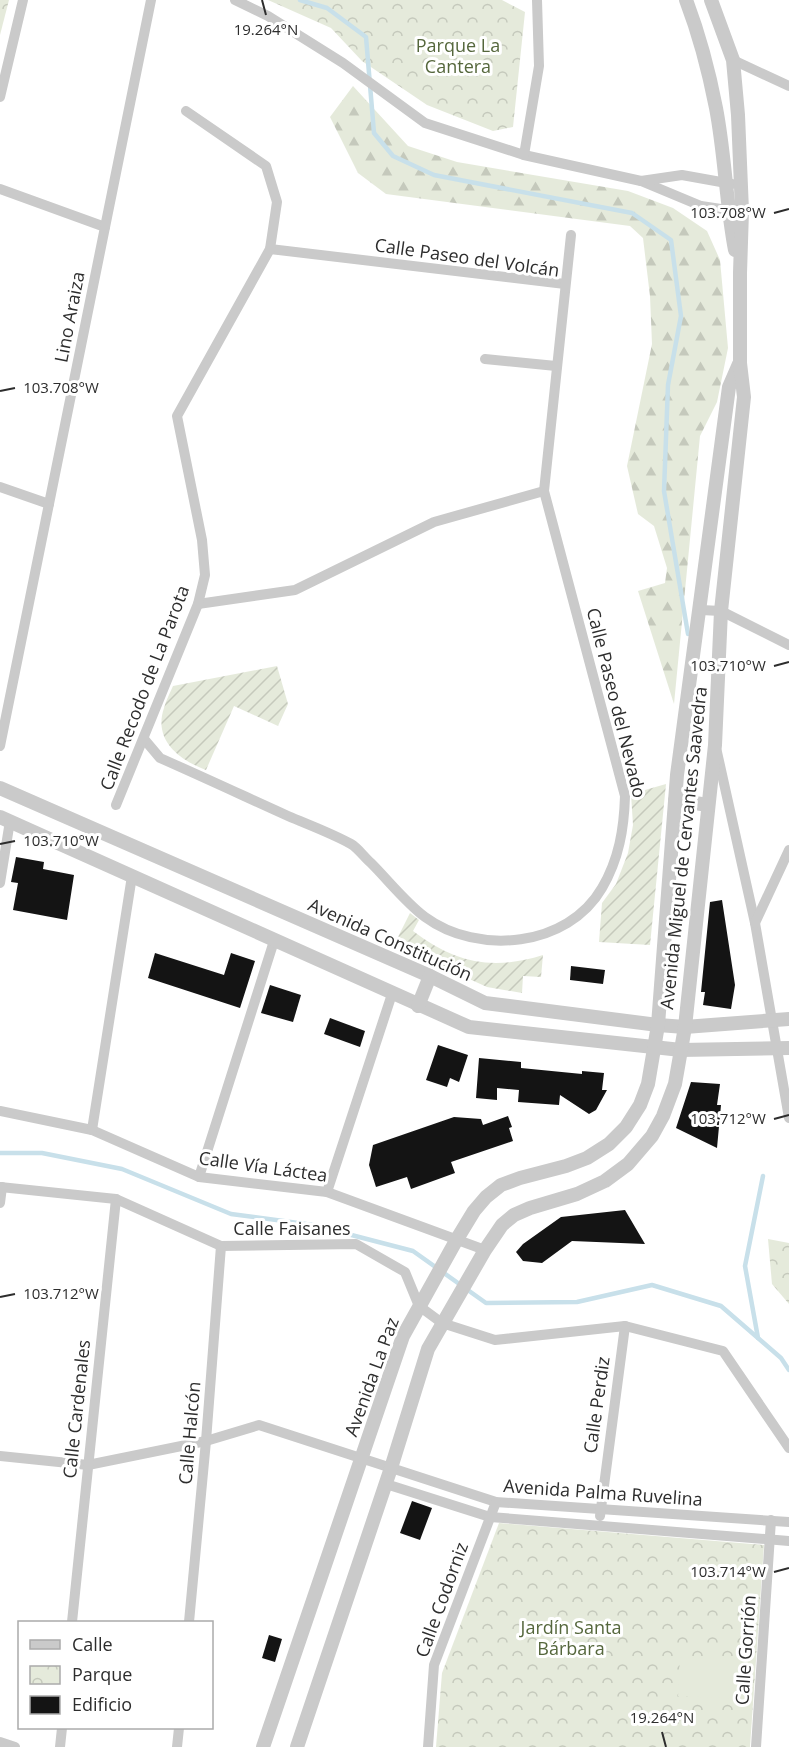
<svg xmlns="http://www.w3.org/2000/svg" width="789" height="1747" viewBox="0 0 789 1747" font-family="'Open Sans',sans-serif">
	<defs>
		<pattern id="forest-firs" width="22" height="20" patternUnits="userSpaceOnUse" patternTransform="scale(1.5)"><rect width="22" height="20" fill="#e5eadb"/><path d="M5 1l3.5 6h-7zM16 11l3.5 6h-7z" fill="#c5c9bc"/></pattern>
		<pattern id="park-crowns" width="20" height="18" patternUnits="userSpaceOnUse" patternTransform="scale(1.5)"><rect width="20" height="18" fill="#e5eadb"/><path d="M2 6a3 3 0 1 1 6 0M12 15a3 3 0 1 1 6 0" fill="none" stroke="#c5c9bc"/></pattern>
		<pattern id="garden-furrows" width="10" height="10" patternUnits="userSpaceOnUse" patternTransform="scale(1.5)"><rect width="10" height="10" fill="#e5eadb"/><path d="M-1 1l2-2M0 10L10 0M9 11l2-2" fill="none" stroke="#c5c9bc"/></pattern>
	</defs>
	<rect width="100%" height="100%" fill="#fff"/>
	<path fill="url(#forest-firs)" d="M353,86l55,60 49,16 171,29 45,17 34,23 13,29 8,88 -11,54 -17,34 -26,268 -36,-113 27,-8 2,-15 -13,-42 -16,-12 -11,-48 25,-122 -2,-48 -7,-58 -13,-12 -244,-32 -28,-21 -28,-56z"/>
	<g fill="url(#park-crowns)">
		<path d="M0,0h9l-9,35z"/>
		<path d="M268,0h234l23,12 -12,115 -20,4 -66,-26 -65,-44 -31,-33z"/>
		<path d="M768,1239l21,4v61l-17,-20z"/>
		<path d="M499,1523l265,22 -14,202h-314l6,-74z"/>
	</g>
	<g fill="url(#garden-furrows)">
		<path d="M277,666l11,38 -10,22 -44,-20 -28,64c-27,-10 -53,-30 -42,-62 2,-8 6,-15 9,-22z"/>
		<path d="M666,784l-16,161 -51,-3 3,-39 14,-19 12,-31 5,-28 -2,-31z"/>
		<path d="M410,913l9,7 -6,11c42,32 79,40 130,24l-2,22 -18,-1 -1,17 -35,-6 -93,-42z"/>
	</g>
	<path fill="#e5eadb" d="M680,1657l63,3 -2,39 -63,-3z"/>
	<g fill="none" stroke-linecap="round" stroke-linejoin="round">
		<g stroke="#c8e0ea" stroke-width="4.5">
			<path d="M300,0l27,8 39,29 8,96 19,23 41,19 198,38 39,27 10,76 -13,69 -4,106 24,143"/>
			<path d="M0,1153h42l80,16 109,45 82,11 100,26 73,52 91,-1 75,-17 69,21 60,52 8,12"/>
			<path d="M758,1338l-13,-72 18,-90"/>
		</g>
	</g>
	<g fill="#141414">
		<path d="M16,857l28,5 -1,7 31,6 -7,45 -54,-10 5,-27 -7,-1z"/>
		<path d="M722,900l13,85 -4,24 -28,-4 2,-13h-4l9,-90z"/>
		<path d="M155,953l69,22 7,-22 24,8 -15,47 -92,-30z"/>
		<path d="M571,966l34,4 -2,14 -33,-4z"/>
		<path d="M270,985l31,10 -8,27 -32,-9z"/>
		<path d="M330,1018l35,13 -5,16 -36,-13z"/>
		<path d="M438,1045l30,10 -9,27 -9,-4 -3,9 -21,-7z"/>
		<path d="M479,1058l42,4v6l61,6v-3l22,2 -2,17h5l-11,20 -7,4 -29,-19 -1,10 -41,-3 1,-12 -22,-2v12l-21,-2z"/>
		<path d="M691,1082l29,2 -3,21h4l-4,43 -41,-20z"/>
		<path d="M508,1116l4,11 -3,1 4,13 -62,21 4,11 -44,16 -4,-12 -31,10 -7,-22 4,-20 81,-28 27,2 2,6z"/>
		<path d="M625,1210l20,34 -73,-3 -30,22 -19,-2 -7,-9 7,-8 38,-27z"/>
		<path d="M412,1501l20,7 -12,32 -20,-7z"/>
		<path d="M269,1635l13,4 -7,23 -13,-4z"/>
	</g>
	<g fill="none" stroke-linecap="round" stroke-linejoin="round">
		<g stroke="#cacaca" stroke-width="10">
			<path d="M235,0l33,16 75,47 82,60 99,32 117,26 60,25 33,5"/>
			<path d="M733,60l56,26"/>
			<path d="M0,97l23,-97"/>
			<path d="M524,155l15,-89 -2,-66"/>
			<path d="M641,181l41,-6 50,9"/>
			<path d="M0,189l105,38"/>
			<path d="M270,249l295,35"/>
			<path d="M485,359l71,7"/>
			<path d="M0,487l49,17"/>
			<path d="M198,604l97,-14 139,-68 110,-31"/>
			<path d="M701,610l20,1 68,34"/>
			<path d="M144,739l16,19c43,19 86,39 128,58 21,9 43,17 63,28 7,4 13,13 20,19 17,17 35,40 54,54 53,39 143,30 177,-29 17,-29 22,-59 23,-92l-81,-305 27,-256"/>
			<path d="M0,746l151,-746"/>
			<path d="M717,752l38,171 34,195"/>
			<path d="M116,805l82,-201 7,-29 -3,-35 -25,-124 93,-167 7,-47 -11,-36 -80,-55"/>
			<path d="M0,883l10,-62"/>
			<path d="M755,923l34,-73"/>
			<path d="M0,1111l92,19 107,47 128,15 158,58"/>
			<path d="M92,1130l40,-254"/>
			<path d="M199,1177l75,-236"/>
			<path d="M0,1187l116,12 105,47 135,-2 49,28 14,34 23,17 53,17 130,-14 98,25 66,97"/>
			<path d="M327,1192l65,-198"/>
			<path d="M0,1203l2,-16"/>
			<path d="M0,1456l88,9 118,-24 53,-16 237,77 293,20"/>
			<path d="M386,1484l104,33 299,24"/>
			<path d="M600,1516l25,-190"/>
			<path d="M72,1622l44,-423"/>
			<path d="M189,1622l17,-181 15,-195"/>
			<path d="M0,1742l15,5"/>
			<path d="M60,1747l2,-19"/>
			<path d="M177,1747l2,-19"/>
			<path d="M428,1747l6,-82 62,-163"/>
			<path d="M756,1747l15,-227"/>
		</g>
		<g stroke="#cacaca" stroke-width="14">
			<path d="M686,0c13,34 23,72 30,108 9,47 10,95 19,142"/>
			<path d="M0,788l430,188 55,27 173,22 27,2 104,-8"/>
			<path d="M675,800l33,5"/>
			<path d="M0,817l469,210 212,23 108,-2"/>
			<path d="M418,1006l12,-30"/>
			<path d="M263,1747l140,-411 54,-97 17,-28 12,-14 15,-12 19,-7 46,-12 21,-8 22,-14 17,-17 14,-22 8,-21 10,-59 19,-250 52,-388 10,-23"/>
			<path d="M297,1747l94,-279 37,-119 57,-99 17,-25 12,-10 16,-7 47,-14 28,-13 23,-17 24,-28 11,-20 12,-32 10,-57 30,-282 6,-134 23,-214 -4,-34v-90l2,-62 -4,-96 -5,-55 -22,-60"/>
		</g>
	</g>
	<path fill="none" stroke="#2d2d2d" stroke-width="2" d="M262,0l4,15M774,213l15,-4M0,391l15,-3M774,666l15,-4M0,844l15,-3M774,1119l15,-4M0,1297l15,-3M774,1572l15,-4M662,1732l4,15"/>
	<g text-anchor="middle" stroke-width="6" stroke-linejoin="round" paint-order="stroke">
		<g font-size="18" fill="#55673c" stroke="#fff">
			<text x="458" y="52">Parque La<tspan x="458" dy="21">Cantera</tspan></text>
			<text x="571" y="1634">Jardín Santa<tspan x="571" dy="21">Bárbara</tspan></text>
		</g>
		<g font-size="18" fill="#2d2d2d" stroke="#fff">
			<text transform="translate(467 258) rotate(8)" y="6">Calle Paseo del Volcán</text>
			<text transform="translate(70 317) rotate(-79)" y="6">Lino Araiza</text>
			<text transform="translate(145 688) rotate(-69)" y="6">Calle Recodo de La Parota</text>
			<text transform="translate(616 703) rotate(76)" y="6">Calle Paseo del Nevado</text>
			<text transform="translate(684 848) rotate(-84)" y="6">Avenida Miguel de Cervantes Saavedra</text>
			<text transform="translate(390 940) rotate(24)" y="6">Avenida Constitución</text>
			<text transform="translate(263 1167) rotate(8)" y="6">Calle Vía Láctea</text>
			<text x="292" y="1235">Calle Faisanes</text>
			<text transform="translate(372 1377) rotate(-70)" y="6">Avenida La Paz</text>
			<text transform="translate(597 1405) rotate(-82)" y="6">Calle Perdiz</text>
			<text transform="translate(77 1409) rotate(-84)" y="6">Calle Cardenales</text>
			<text transform="translate(190 1433) rotate(-85)" y="6">Calle Halcón</text>
			<text transform="translate(603 1493) rotate(4)" y="6">Avenida Palma Ruvelina</text>
			<text transform="translate(442 1600) rotate(-70)" y="6">Calle Codorniz</text>
			<text transform="translate(746 1650) rotate(-86)" y="6">Calle Gorrión</text>
		</g>
	</g>
	<g font-size="15" text-anchor="middle" fill="#2d2d2d" stroke="#fff" stroke-width="6" stroke-linejoin="round" paint-order="stroke">
		<text x="266" y="35">19.264°N</text>
		<text x="728" y="218">103.708°W</text>
		<text x="61" y="393">103.708°W</text>
		<text x="728" y="671">103.710°W</text>
		<text x="61" y="846">103.710°W</text>
		<text x="728" y="1124">103.712°W</text>
		<text x="61" y="1299">103.712°W</text>
		<text x="728" y="1577">103.714°W</text>
		<text x="662" y="1723">19.264°N</text>
	</g>
	<rect x="18" y="1621" width="195" height="108" fill="#ffffff" stroke="#ababab" stroke-width="1.5"/>
	<rect x="30" y="1640" width="30" height="9" fill="#cacaca" stroke="#ababab" stroke-width="1.5"/>
	<text x="72" y="1651" font-size="18" fill="#2d2d2d">Calle</text>
	<rect x="30" y="1666" width="30" height="18" fill="url(#park-crowns)" stroke="#ababab" stroke-width="1.5"/>
	<text x="72" y="1681" font-size="18" fill="#2d2d2d">Parque</text>
	<rect x="30" y="1696" width="30" height="18" fill="#141414" stroke="#ababab" stroke-width="1.5"/>
	<text x="72" y="1711" font-size="18" fill="#2d2d2d">Edificio</text>
</svg>
